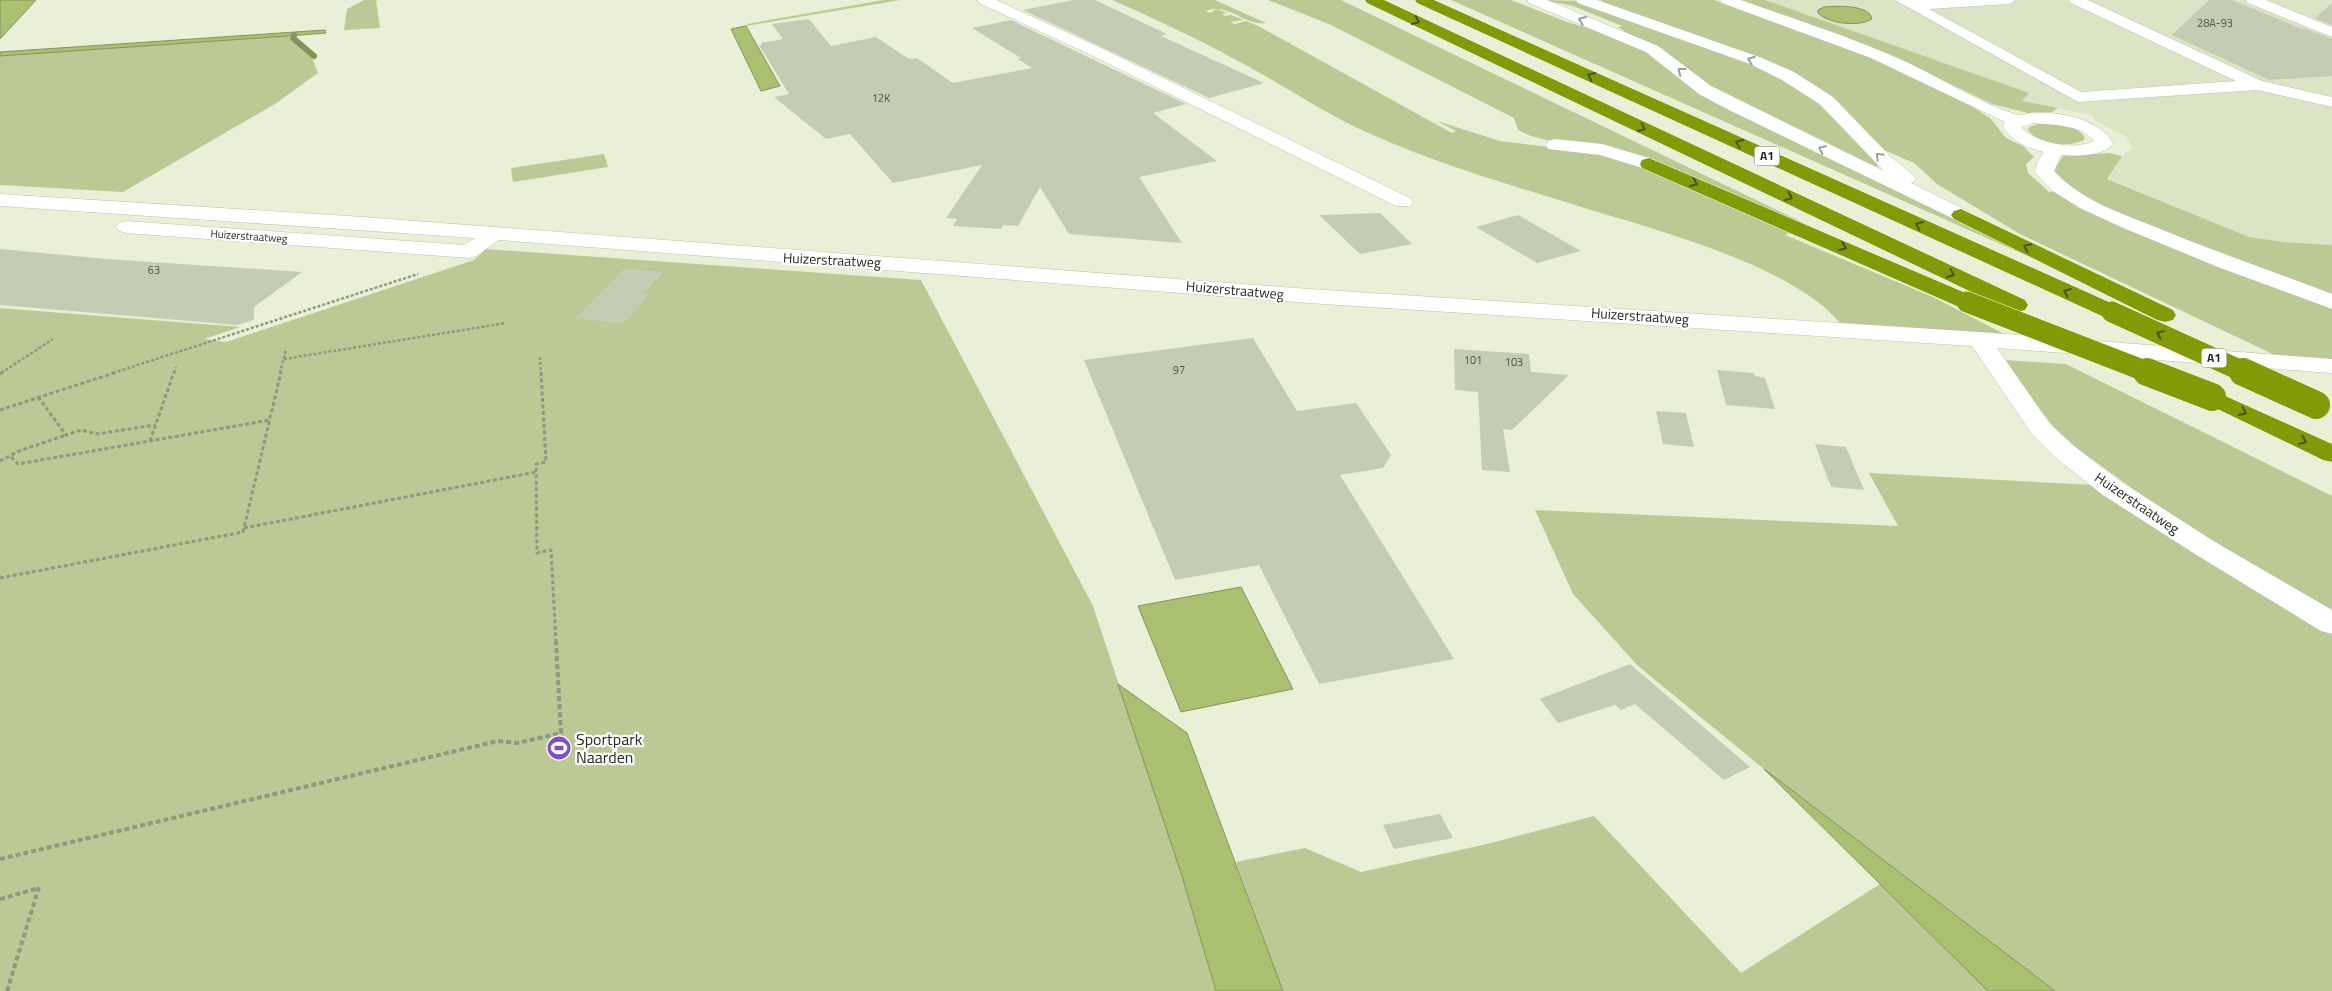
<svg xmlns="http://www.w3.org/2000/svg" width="2332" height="991" viewBox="0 0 2332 991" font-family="'Titillium Web',sans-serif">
	<rect width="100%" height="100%" fill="#e9f0d7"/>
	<path fill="#dbe4c5" d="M1765,0h567v245l-49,-3 -34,-5 -143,-59 16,-22 9,-6 1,-4 -6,-9 -33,-18 -1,-4 -71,-14 7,-8z"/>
	<g fill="#bbca95">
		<path d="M364,0h14l-2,1 4,27 -36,2 3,-21z"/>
		<path d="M884,0h16l-154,26 1,-2z"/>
		<path d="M1112,0h103l51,23c-22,3 -38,-21 -60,-12l4,2 7,-4 10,4 -5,1 3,2 6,-1 13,5 -14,2 5,2 11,-3 14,6 192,106 4,-2 -19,-10 63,20 96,12 34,9 162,70 -7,3 148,62 73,38 -166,-12c-48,-59 -192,-95 -265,-118 -68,-21 -137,-41 -202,-70 -40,-17 -76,-41 -113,-62 -48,-27 -97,-51 -148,-73z"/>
		<path d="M1268,0h73l471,227 6,5 -128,-55 -159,-41 -13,-6 -4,-12 -183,-93z"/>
		<path d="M1451,0h60l56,22 35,10 42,17 42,32 348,178z"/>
		<path d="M1544,0l35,1 185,67 48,29 66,68 -3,3 -140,-65 -117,-76 4,-1 -49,-20z"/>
		<path d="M1601,0h113l158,57 95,46 24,16 15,19 17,8 11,11 -8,7 2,9 21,19 25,-2 -19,-18 1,-5 7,-11 46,-3 13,3 -15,23 142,58 34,5 49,3v115l-53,-3 -259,-123 -83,-50 -23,-21 -30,-13 -59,-57 -222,-90z"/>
		<path d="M1735,0h30l264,93 -7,8 36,7 -6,4 -24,1 -36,-9 -66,-32z"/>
		<path d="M288,36l24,22 6,15 -43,31 -152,88 -123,-7v-129z"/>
		<path d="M2039,124c13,0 41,0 46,15 -13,10 -48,4 -57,-9l1,-3z"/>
		<path d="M604,154l4,13 -95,15 -2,-14z"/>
		<path d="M486,249l435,31 172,326 89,270 34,115h-1216v-683l240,19 -36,12 22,3 248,-82z"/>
		<path d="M2005,360l61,4 266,132v117l-171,-104 -79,-57 -24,-20 -30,-37z"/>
		<path d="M1869,473l224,12 121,80 118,69v357h-277l-291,-222 -126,-103 -65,-72 -38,-84 363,16z"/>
		<path d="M1594,816l147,157 139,-89 108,107h-705l-47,-129 69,-14 56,24 126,-28z"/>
	</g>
	<g fill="#abc070" stroke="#849359">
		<path d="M0,0h36l-36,39z"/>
		<path d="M1824,7c12,-1 45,-3 48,12 -13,8 -43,5 -54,-6v-3z"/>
		<path d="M746,26l34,60 -19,5 -30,-62z"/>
		<path d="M325,30l1,3 -38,3 -288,20v-4z"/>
		<path d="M1241,587l52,102 -112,23 -43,-106z"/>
		<path d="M1118,684l69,49 96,258h-67l-34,-115z"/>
		<path d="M1764,769l291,222h-67z"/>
	</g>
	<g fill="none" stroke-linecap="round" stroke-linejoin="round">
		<path stroke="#849359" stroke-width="6" d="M294,35l-1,3 21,18"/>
	</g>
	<g fill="#c5ccb4">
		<path d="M1073,0h22l72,34 -6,2 103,47 -55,15 -186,-88z"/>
		<path d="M2209,0h23l70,29 2,-1 28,11v37l-63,4 -97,-45z"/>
		<path d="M2332,3v22l-17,-7z"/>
		<path d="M809,19l22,27 45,-9 33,22 8,-1 36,25 79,-15 -14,-9 3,-1 -49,-30 39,-8 175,84 -33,9 64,48 -78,16 43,66 -113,-9 -29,-47 -22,39 -15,-1 -2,4 -48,-3 4,-7 -11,-1 36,-53 -89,18 -43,-49 -24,5 -52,-42 15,-3 -30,-49h3l-1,-2 22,-4 -11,-15z"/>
		<path d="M1380,213l32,31 -52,10 -41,-39z"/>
		<path d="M1518,215l63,36 -44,12 -61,-36z"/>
		<path d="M0,249l106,10 196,13 -48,35v13l-17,5 -237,-20z"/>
		<path d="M624,269l40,3 -21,22 6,1 -25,28 -49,-4z"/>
		<path d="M1253,338l44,73 59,-8 35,52 -8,13 -43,7 114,184 -135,25 -60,-119 -84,15 -91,-220z"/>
		<path d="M1454,349l75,5 2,18 38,3 -57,55 -9,-1 7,43 -28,-2 -4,-78 -23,-2z"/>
		<path d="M1717,370l37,3 1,3 10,2 10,31 -49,-4z"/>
		<path d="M1656,411l30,2 8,34 -31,-3z"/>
		<path d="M1815,444l31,3 18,43 -33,-3z"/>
		<path d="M1630,664l120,103 -26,13 -89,-76 -14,6 -6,-5 -57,18 -18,-24z"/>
		<path d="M1440,814l13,24 -59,11 -11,-24z"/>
	</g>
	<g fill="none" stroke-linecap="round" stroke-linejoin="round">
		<defs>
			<g id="minor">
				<path d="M977,0h19l107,49 307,149 3,4 -3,4h-14l-305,-151 -112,-52z"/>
				<path d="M1527,0h20l111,46 53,40 173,85 -63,-66 -39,-25 -32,-16 -172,-61 -2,-3h21l165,58 32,14 39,25 57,59 23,19 3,4 -5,4 57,28 3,4 -3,4 -7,2 -7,-2 -231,-112 -24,-13 -53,-42 -117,-49z"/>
				<path d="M1720,0h21c55,20 110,37 163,61 38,17 74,42 114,54 5,1 9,-2 14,-2 26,-2 69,6 81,30 -10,14 -37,13 -52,12l-7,16c25,28 66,42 99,55 59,25 120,45 179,68v15l-114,-42 -97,-40 -41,-19 -29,-18 -16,-18 2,-9 7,-11c-17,-4 -31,-10 -41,-25l2,-5 -134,-64 -149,-55zM2033,123c19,2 49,1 61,18 -20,10 -59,2 -73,-14z"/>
				<path d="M1895,0h121l-7,4 -80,5 152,83 155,-11 -165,-78 -2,-3h19l174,81 70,16v10l-75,-17 -179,12z"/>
				<path d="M2246,0h20l66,27v10l-84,-34z"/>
				<path d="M1555,139l47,5 54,16 2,4 -2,4 -7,2 -49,-15 -52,-6 -2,-4 2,-4z"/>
				<path d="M0,194l363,23 946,72 670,43 353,27v14l-335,-25 53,76 25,23 48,36 92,59 117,68v24l-11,-3 -126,-77 -92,-59 -46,-36 -25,-25 -60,-88 -663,-43 -810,-63 -23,16 -7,2 -343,-25 -7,-2 -3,-4 3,-4 7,-2 338,24 11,-7 -475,-32z"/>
			</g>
			<g id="highway">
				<path d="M1365,0h19l641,300 3,5 -3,5 -8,2 -8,-2 -642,-307z"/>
				<path d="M1415,0h19l686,307 3,5 -3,5 -8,2 -8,-2 -687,-314z"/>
				<path d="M1649,158l326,139 3,5 -3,5 -8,2 -8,-2 -317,-139 -2,-4 2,-4z"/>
				<path d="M1961,209l212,101 3,5 -3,5 -8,2 -8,-2 -203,-101 -3,-4 3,-4z"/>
				<path d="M2212,390l120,54v18l-9,-2 -120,-58 -3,-5 3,-5z"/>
			</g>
		</defs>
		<use href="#minor" stroke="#bcc3ab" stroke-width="1"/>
		<use href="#highway" stroke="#fff" stroke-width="1"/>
		<g stroke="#919685" stroke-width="2.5" stroke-dasharray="3 2" stroke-linecap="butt">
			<path d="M540,357l1,16"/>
			<path d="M284,359l222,-36"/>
			<path d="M1,373l52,-34"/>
			<path d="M113,373l305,-99"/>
			<path d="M174,373l2,-6"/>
			<path d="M280,373l6,-24"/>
		</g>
		<g stroke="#919685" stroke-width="3" stroke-dasharray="4 2.5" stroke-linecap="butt">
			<path d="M541,372l5,90 -10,2 1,89 14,-3 5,93"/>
			<path d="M0,374l3,-2"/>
			<path d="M38,397l28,38 15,-5 16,4 58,-9"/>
			<path d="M0,410l117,-38"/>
			<path d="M150,441l24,-69"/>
			<path d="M11,457l7,7 252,-44"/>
			<path d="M0,461l19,-10 47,-16"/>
			<path d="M244,528l292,-56"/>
			<path d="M0,578l243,-46 38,-160"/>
		</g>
		<g stroke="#919685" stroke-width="4" stroke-dasharray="5 3" stroke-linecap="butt">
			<path d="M0,859l498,-118 19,2 44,-10 -5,-91"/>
			<path d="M0,899l39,-11"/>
			<path d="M7,991l32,-104"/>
		</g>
		<use href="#minor" fill="#fff" fill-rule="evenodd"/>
		<use href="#highway" fill="#819b06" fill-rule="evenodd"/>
		<defs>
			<g id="highway-bridge-far1">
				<path d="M1967,302l183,71"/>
				<path d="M2112,312l134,61"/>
			</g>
			<g id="highway-bridge">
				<path d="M2147,372l65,25"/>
				<path d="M2243,372l73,33"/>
			</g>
		</defs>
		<use href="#highway-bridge-far1" stroke="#fff" stroke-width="22" stroke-linecap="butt"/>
		<use href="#highway-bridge" stroke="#fff" stroke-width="29" stroke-linecap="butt"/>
		<use href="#highway-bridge-far1" stroke="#819b06" stroke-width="21"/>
		<use href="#highway-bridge" stroke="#819b06" stroke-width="28"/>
	</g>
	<defs><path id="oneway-chevron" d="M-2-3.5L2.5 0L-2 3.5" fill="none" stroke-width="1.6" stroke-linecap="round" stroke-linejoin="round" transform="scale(1.25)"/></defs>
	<g stroke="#9ea09c">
		<use href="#oneway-chevron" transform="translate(1582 20) rotate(-157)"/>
		<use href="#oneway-chevron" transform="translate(1751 60) rotate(-160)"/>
		<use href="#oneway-chevron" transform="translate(1681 71) rotate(-142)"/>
		<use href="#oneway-chevron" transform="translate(1822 149) rotate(-154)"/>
		<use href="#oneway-chevron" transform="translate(1879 156) rotate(-135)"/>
	</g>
	<g stroke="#475218">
		<use href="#oneway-chevron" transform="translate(1416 21) rotate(25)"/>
		<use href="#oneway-chevron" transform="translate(1591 76) rotate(-156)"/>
		<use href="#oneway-chevron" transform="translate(1642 128) rotate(25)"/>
		<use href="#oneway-chevron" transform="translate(1739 143) rotate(-156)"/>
		<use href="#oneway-chevron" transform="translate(1694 183) rotate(23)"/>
		<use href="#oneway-chevron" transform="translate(1789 197) rotate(25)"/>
		<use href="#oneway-chevron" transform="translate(1919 225) rotate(-156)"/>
		<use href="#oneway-chevron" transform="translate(1843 247) rotate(23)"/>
		<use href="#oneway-chevron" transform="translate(2027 247) rotate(-154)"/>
		<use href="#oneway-chevron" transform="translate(1951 274) rotate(25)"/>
		<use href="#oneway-chevron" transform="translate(2067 292) rotate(-156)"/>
		<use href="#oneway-chevron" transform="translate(2160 334) rotate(-156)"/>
		<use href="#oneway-chevron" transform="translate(2243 412) rotate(25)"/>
		<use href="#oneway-chevron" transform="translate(2303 441) rotate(25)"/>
	</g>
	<defs>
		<symbol id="stadium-disc" viewBox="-11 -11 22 22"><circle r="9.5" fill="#824dc5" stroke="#fff"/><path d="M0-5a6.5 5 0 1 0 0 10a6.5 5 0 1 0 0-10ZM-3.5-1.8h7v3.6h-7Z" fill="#fff"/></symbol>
	</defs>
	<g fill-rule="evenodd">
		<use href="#stadium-disc" x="545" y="734" width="28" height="28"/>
	</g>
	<g text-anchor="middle" stroke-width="4.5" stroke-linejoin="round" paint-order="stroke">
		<g font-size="11" fill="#4f5346">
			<text x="2215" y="27">28A-93</text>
			<text x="881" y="102">12K</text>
			<text x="154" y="274">63</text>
			<text x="1473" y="364">101</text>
			<text x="1514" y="366">103</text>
			<text x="1179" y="374">97</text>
		</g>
		<g font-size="11" fill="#282b22" stroke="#fff">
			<text transform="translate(249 236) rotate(4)" y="4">Huizerstraatweg</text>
		</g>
		<g fill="#fff" stroke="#686b64" stroke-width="1">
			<rect x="1754.5" y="146.5" width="25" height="19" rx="4"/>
			<rect x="2201.5" y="348.5" width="25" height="19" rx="4"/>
		</g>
		<g font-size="12" font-weight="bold" fill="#282b22">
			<text x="1767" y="160">A1</text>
			<text x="2214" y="362">A1</text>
		</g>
		<g font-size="14" fill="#282b22" stroke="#fff">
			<text transform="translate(832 260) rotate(3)" y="5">Huizerstraatweg</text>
			<text transform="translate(1235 290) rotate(5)" y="5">Huizerstraatweg</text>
			<text transform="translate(1640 316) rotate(4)" y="5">Huizerstraatweg</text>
			<text transform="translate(2137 503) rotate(34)" y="5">Huizerstraatweg</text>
		</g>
		<g font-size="16" fill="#282b22" stroke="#fff" text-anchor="start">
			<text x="576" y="745">Sportpark<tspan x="576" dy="18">Naarden</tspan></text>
		</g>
	</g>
</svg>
